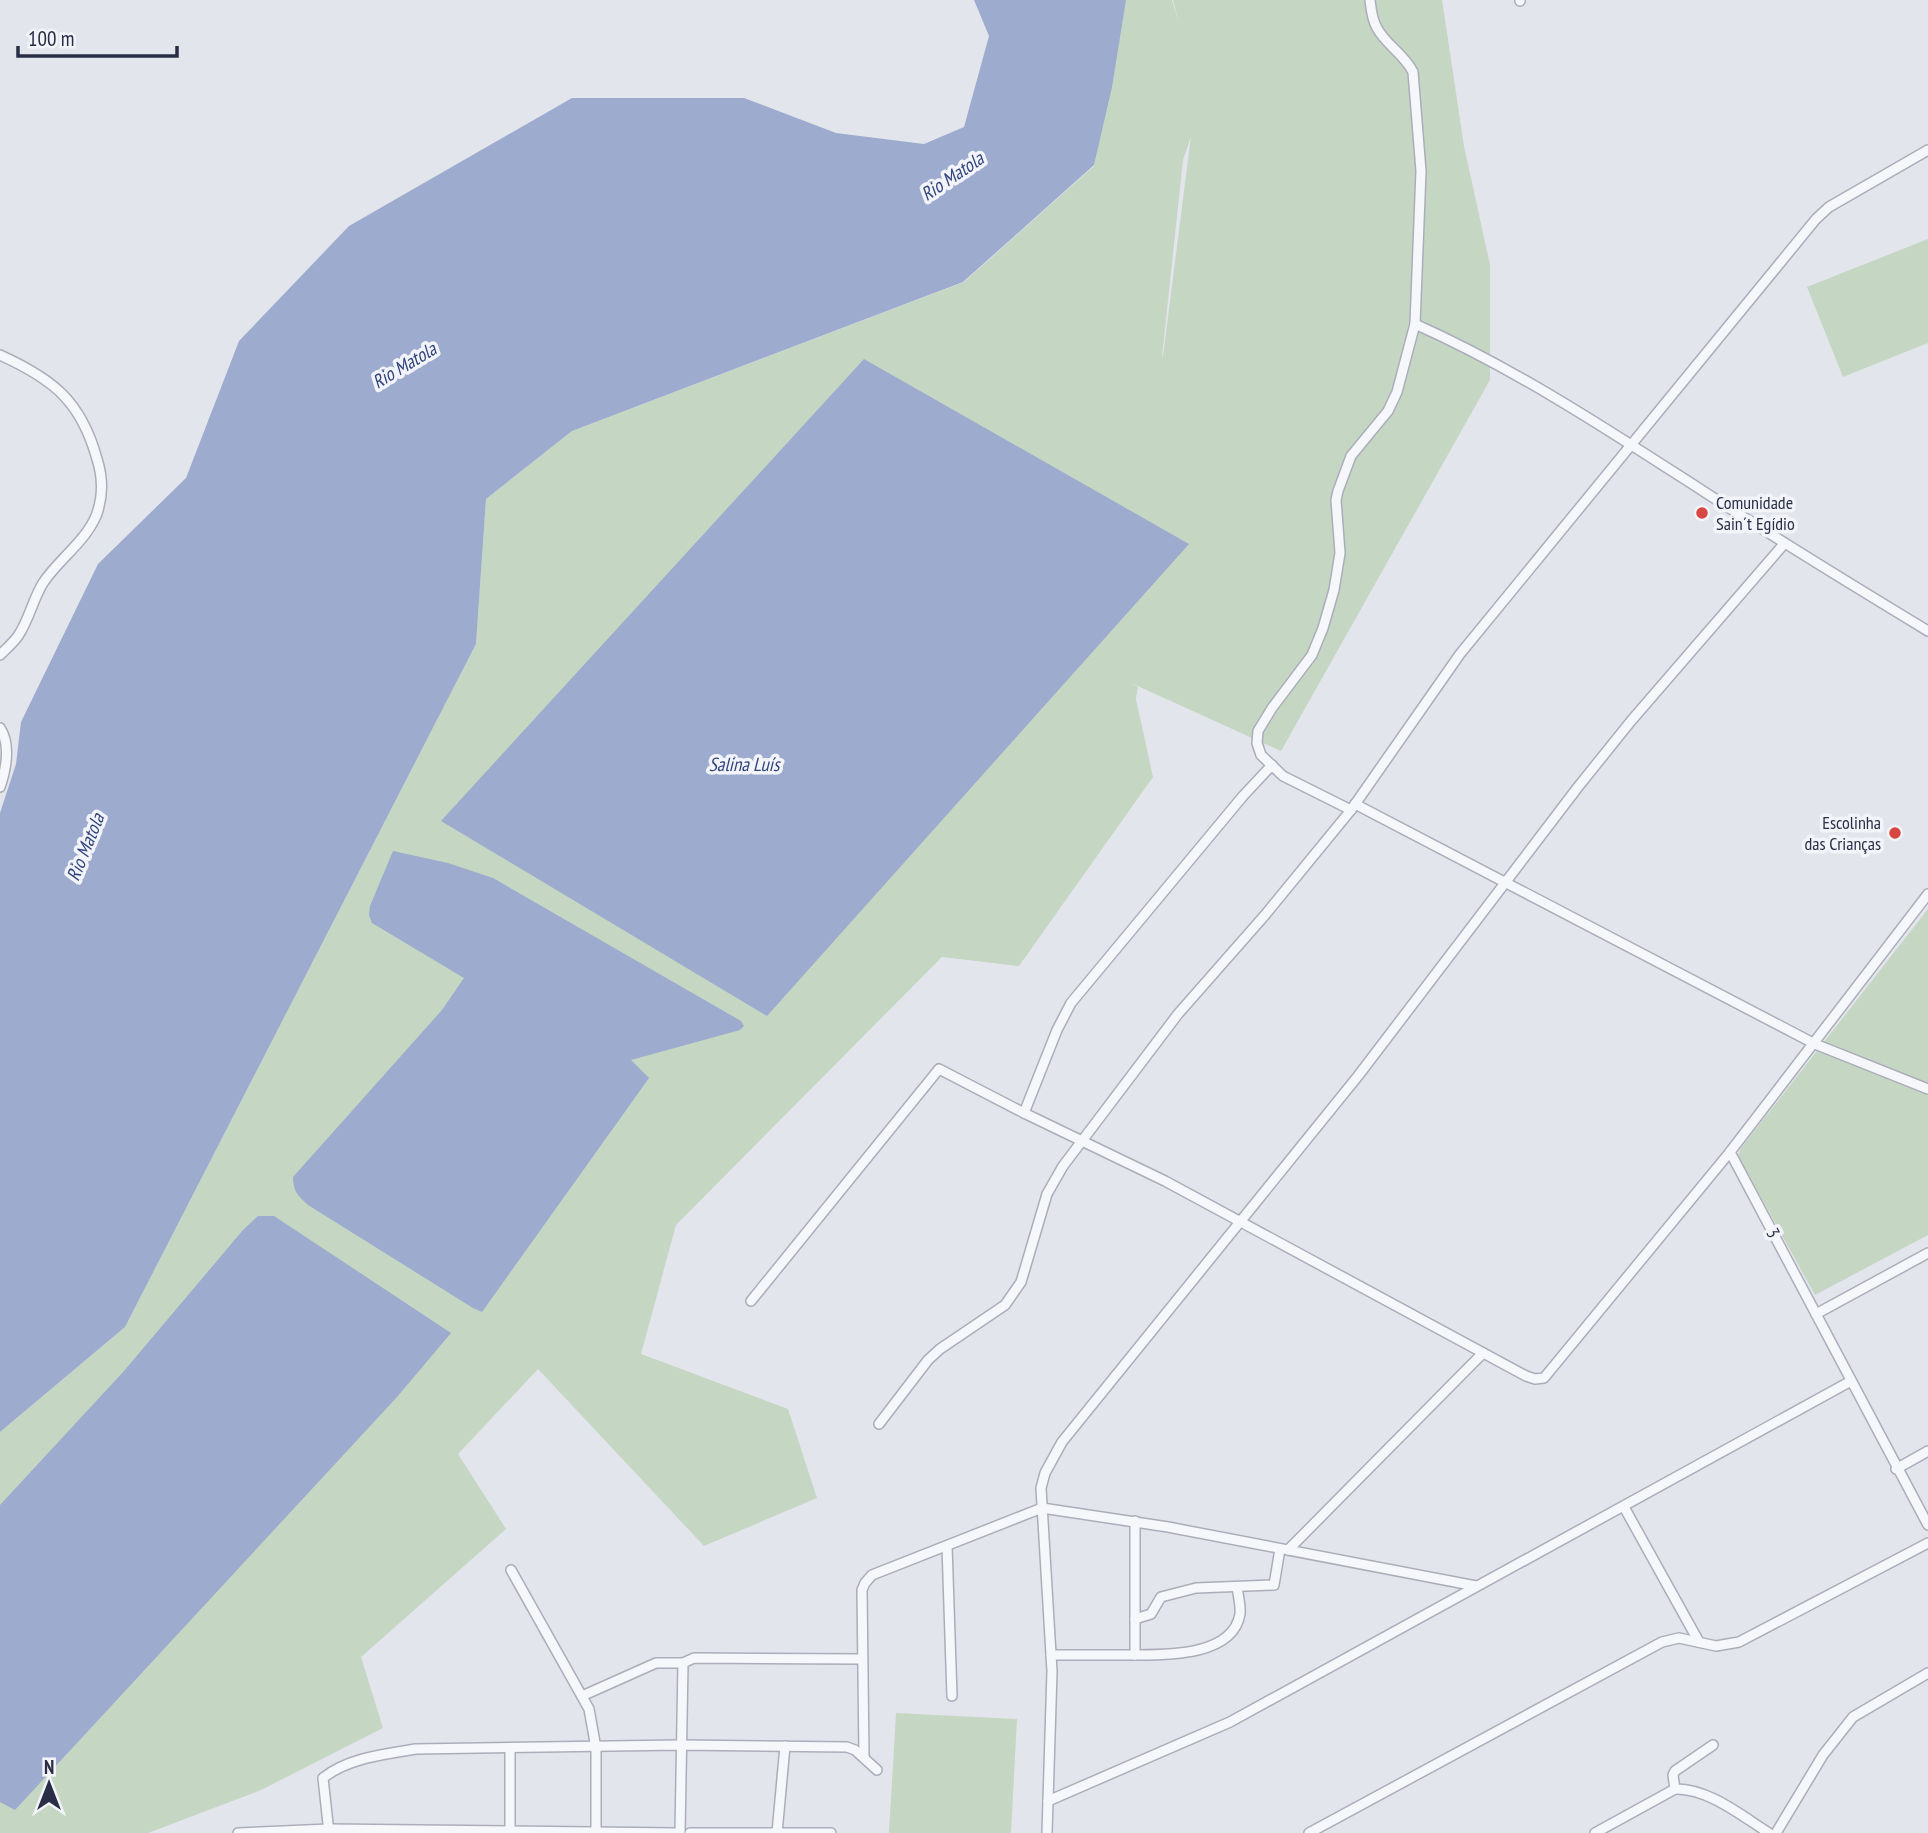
<svg xmlns="http://www.w3.org/2000/svg" width="1928" height="1833" viewBox="0 0 1928 1833" font-family="'PT Sans Narrow',sans-serif">
	<rect width="100%" height="100%" fill="#e3e5ec"/>
	<g fill="#c5d6c3" fill-rule="evenodd">
		<path d="M1126,0h46l8,27 -7,-27h269l22,146 26,119v115l-209,371 -150,-68 7,4 -2,12 17,78 -134,189 -77,-9 -266,268 -35,129 147,55 29,89 -113,48 -166,-177 -80,85 48,75 -145,128 22,71 -122,62 -113,43h-148v-401l125,-105 351,-683 10,-145 86,-68 392,-149 130,-116zM1191,136l-28,220 -1,1 21,-197z"/>
		<path d="M1928,239v104l-85,34 -36,-90z"/>
		<path d="M1928,909v326l-113,60 -77,-139 3,-8z"/>
		<path d="M896,1713l121,6 -6,114h-122z"/>
	</g>
	<g fill="#9cabce">
		<path d="M974,0h152l-14,87 -18,78 -131,117 -391,149 -86,68 -10,145 -351,683 -125,105v-619l16,-49 5,-42 77,-158 88,-86 53,-137 110,-115 223,-128h172l92,35 88,11 40,-17 25,-91z"/>
		<path d="M864,359l325,185 -422,472 -326,-195z"/>
		<path d="M393,851l55,12 45,15 248,143 3,5 -4,4 -109,30 18,18 -167,234 -9,-4 -165,-103c-10,-9 -15,-14 -15,-28l149,-167 22,-32 -92,-55 -3,-8 1,-9z"/>
		<path d="M258,1216h16l177,117 -54,64 -382,413 -15,-8v-297l124,-134 119,-141z"/>
	</g>
	<g fill="none" stroke-linecap="round" stroke-linejoin="round">
		<defs>
			<g id="minor">
				<path d="M1520,1v-1"/>
				<path d="M1415,324c101,45 195,107 288,167 74,48 149,94 225,140"/>
				<path d="M0,355c53,24 81,46 97,104 6,19 6,39 -1,57 -11,26 -38,44 -53,67 -10,16 -14,37 -25,53 -5,7 -12,13 -18,19"/>
				<path d="M0,728c11,16 6,42 0,59"/>
				<path d="M1355,804l460,240 113,45"/>
				<path d="M1351,810l-68,-34 -22,-21 -4,-12 1,-12 14,-23 40,-53 11,-27 11,-38 6,-37 -4,-53 2,-9 13,-35 37,-45 9,-19 18,-68 6,-153 -8,-99c-9,-18 -27,-27 -36,-44 -5,-8 -6,-19 -7,-28"/>
				<path d="M1024,1113l33,-83 14,-27 172,-207 29,-31"/>
				<path d="M1730,1152l198,373"/>
				<path d="M751,1301l188,-232 85,44 141,68 361,195 9,3 9,-1 186,-226 198,-258"/>
				<path d="M1816,1314l112,-61"/>
				<path d="M879,1424l49,-64 12,-11 65,-44 16,-23 26,-88 16,-28 115,-152 87,-99 86,-105 109,-156 356,-435 13,-12 99,-57"/>
				<path d="M1896,1469l32,-18"/>
				<path d="M1624,1507l75,135"/>
				<path d="M1135,1521v98l16,-5 10,-17 35,-9 78,-3 6,-36"/>
				<path d="M947,1546l5,150"/>
				<path d="M1288,1550l195,-197"/>
				<path d="M511,1570l78,139 7,39v85"/>
				<path d="M1135,1619v36c32,0 98,1 105,-41 1,-8 -2,-19 -3,-27"/>
				<path d="M1051,1655h84"/>
				<path d="M582,1696l74,-33h27l11,-5 168,1"/>
				<path d="M510,1748v85"/>
				<path d="M864,1756l-2,-166 3,-7 7,-8 170,-67 126,19 308,59"/>
				<path d="M1675,1789l-2,-14 2,-4 38,-26"/>
				<path d="M1048,1801l182,-79 621,-341"/>
				<path d="M238,1833l91,-4 346,4"/>
				<path d="M329,1833l-6,-55c25,-20 62,-24 93,-29l264,-4 167,2 8,3 22,20"/>
				<path d="M680,1833l3,-170"/>
				<path d="M690,1833h141"/>
				<path d="M777,1833l8,-87"/>
				<path d="M1047,1833l5,-162 -11,-183 4,-15 17,-31 296,-366 220,-289 53,-66 153,-177"/>
				<path d="M1309,1833l353,-191 17,-4 37,8 23,-4 189,-99"/>
				<path d="M1595,1833l80,-44c33,-1 67,27 94,44"/>
				<path d="M1776,1833l47,-78 30,-38 75,-44"/>
			</g>
		</defs>
		<use href="#minor" stroke="#abaeba" stroke-width="12"/>
		<use href="#minor" stroke="#f6f7fa" stroke-width="9"/>
	</g>
	<g fill="#d84641" stroke="#f3f4f9" stroke-width="2.5">
		<circle cx="1702" cy="513" r="7"/>
		<circle cx="1895" cy="833" r="7"/>
	</g>
	<g text-anchor="middle" stroke-width="7" stroke-linejoin="round" paint-order="stroke">
		<g font-size="18" fill="#292e46" stroke="#f3f4f9" text-anchor="start">
			<text x="1716" y="509">Comunidade<tspan x="1716" dy="21">Sain´t Egídio</tspan></text>
			<text x="1881" y="829" text-anchor="end">Escolinha<tspan x="1881" dy="21">das Crianças</tspan></text>
		</g>
		<g font-size="18" fill="#292e46" stroke="#f3f4f9">
			<text transform="translate(1773 1233) rotate(62)" y="6">3</text>
		</g>
		<g font-size="19" font-style="italic" fill="#30447d" stroke="#f3f4f9">
			<text transform="translate(952 176) rotate(-34)" y="7">Rio Matola</text>
			<text transform="translate(404 365) rotate(-31)" y="7">Rio Matola</text>
			<text x="744" y="771">Salina Luís</text>
			<text transform="translate(85 847) rotate(-68)" y="7">Rio Matola</text>
		</g>
	</g>
	<g transform="translate(49 1784)" stroke="#f3f4f9" stroke-width="5" paint-order="stroke">
	<path d="M0-5L12 26L0 18L-12 26Z" fill="#292e46"/>
	<text y="-10" font-size="19" font-weight="bold" text-anchor="middle" fill="#292e46">N</text>
	</g>
	<path d="M18 46v10h159v-10" fill="none" stroke="#292e46" stroke-width="3.5"/>
	<text x="28" y="46" font-size="21" fill="#292e46" stroke="#f3f4f9" stroke-width="5" paint-order="stroke">100 m</text>
</svg>
